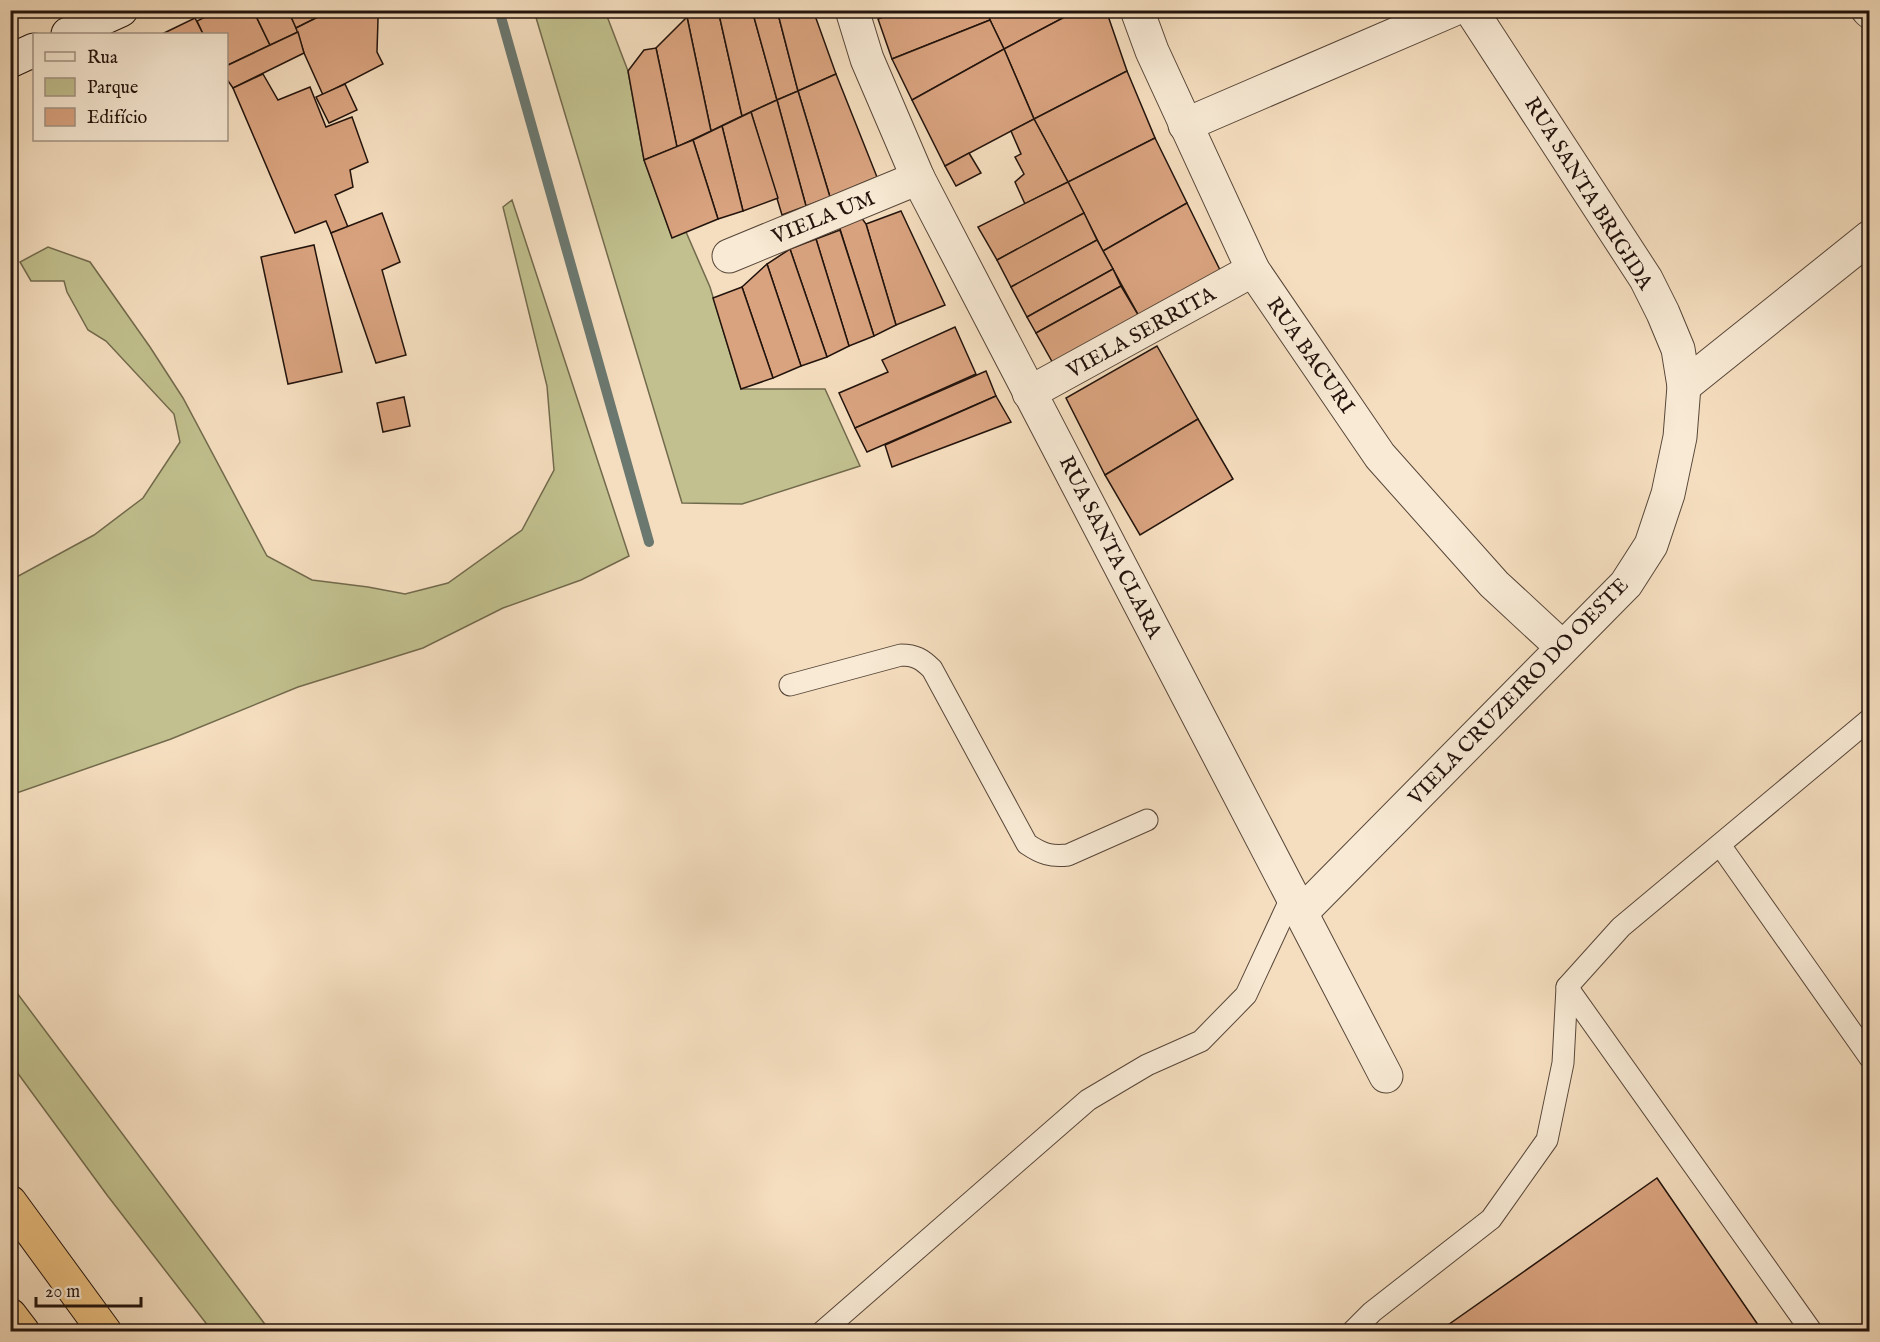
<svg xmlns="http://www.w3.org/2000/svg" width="1880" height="1342" viewBox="0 0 1880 1342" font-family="'IM FELL English',serif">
	<rect width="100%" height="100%" fill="#f5debf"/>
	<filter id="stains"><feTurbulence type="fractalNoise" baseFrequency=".00333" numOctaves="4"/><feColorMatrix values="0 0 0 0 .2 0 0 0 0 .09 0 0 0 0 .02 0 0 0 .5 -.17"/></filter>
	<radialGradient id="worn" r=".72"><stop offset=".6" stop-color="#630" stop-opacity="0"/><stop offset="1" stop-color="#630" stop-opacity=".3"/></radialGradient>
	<g fill="#c1c08e" stroke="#726a4d" stroke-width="1.5">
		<path d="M534,11h71l23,60 16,89 28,77 14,-5 24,55 31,102h84l35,77 -118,38 -60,-1z"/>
		<path d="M512,200l117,356 -48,24 -78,28 -80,40 -125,39 -127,52 -160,56v-215l83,-45 49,-37 37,-56 -6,-28 -68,-73 -18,-11 -21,-38 -3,-11h-33l-11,-19 28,-15 42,15 60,85 33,51 84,158 45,24 56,7 37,7 43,-11 74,-53 32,-60 -7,-84 -44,-179z"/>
		<path d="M11,985l259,346h-58l-105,-136 -96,-131z"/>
	</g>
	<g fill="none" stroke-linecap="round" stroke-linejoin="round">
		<path stroke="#6b7870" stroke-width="10" d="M499,10l150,532"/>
	</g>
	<g fill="#d9a37f" stroke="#22130c" stroke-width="1.5">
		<path d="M219,10h34l17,35 -44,21v-32h-23l-6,-13z"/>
		<path d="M253,10h35l10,22 -28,13z"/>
		<path d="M288,10h44l-36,18z"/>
		<path d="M332,10h43l3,9 -1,33 6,12 -60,31 -19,-42 -8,-25z"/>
		<path d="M702,10h16l24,106 -31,15 -24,-114z"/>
		<path d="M718,10h34l25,90 -35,16z"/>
		<path d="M752,10h25l21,81 -21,9z"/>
		<path d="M777,10h36l23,64 -38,17z"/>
		<path d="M904,10h84l2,10 -98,39 -14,-40z"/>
		<path d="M988,10h90l-74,39 -14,-29z"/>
		<path d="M1078,10h28l21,61 -93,48 -30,-70z"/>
		<path d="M687,17l24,114 -34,16 -21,-99z"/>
		<path d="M195,18l8,16h-41z"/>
		<path d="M990,20l14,29 -92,51 -20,-41z"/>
		<path d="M298,32l6,21 -71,35 -7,-10v-12z"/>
		<path d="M656,48l21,99 -33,13 -16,-89 16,-21z"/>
		<path d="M1004,49l30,70 -89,47 -33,-66z"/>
		<path d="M1127,71l28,67 -87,44 -34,-63z"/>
		<path d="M263,74l15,26 32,-13 16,40 26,-10 16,45 -18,8 3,17 -18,8 13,32 -17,6 -5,-12 -31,12 -62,-145z"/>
		<path d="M836,74l41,103 -47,20 -32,-106z"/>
		<path d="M345,84l12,26 -28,13 -13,-26z"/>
		<path d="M798,91l32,106 -24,9 -29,-106z"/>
		<path d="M777,100l29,106 -24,9 -31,-103z"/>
		<path d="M751,112l27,86 -35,13 -21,-85z"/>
		<path d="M1034,119l34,63 -43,22 -10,-22 9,-8 -9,-17 6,-3 -10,-23z"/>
		<path d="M722,126l21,85 -25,8 -25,-79z"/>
		<path d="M1155,138l32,65 -84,48 -35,-69z"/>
		<path d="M693,140l25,79 -46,19 -28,-78z"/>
		<path d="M969,153l12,20 -25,13 -11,-20z"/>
		<path d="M1068,182l16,31 -87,47 -19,-33z"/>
		<path d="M1187,203l34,69 -81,46 -37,-67z"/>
		<path d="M901,211l44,94 -49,20 -30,-101z"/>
		<path d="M382,213l18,49 -18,8 24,85 -30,8 -45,-130z"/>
		<path d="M1084,213l13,27 -86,47 -14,-27z"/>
		<path d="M861,217l5,7 30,101 -22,11 -35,-110z"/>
		<path d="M840,230l34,106 -25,10 -33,-107z"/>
		<path d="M816,239l33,107 -22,11 -37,-108z"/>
		<path d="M1097,240l16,29 -86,48 -16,-30z"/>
		<path d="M314,245l28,127 -54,12 -27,-127z"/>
		<path d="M790,249l37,108 -26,9 -34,-102z"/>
		<path d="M767,264l34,102 -28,12 -31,-91z"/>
		<path d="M1113,269l8,17 -85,47 -9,-16z"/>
		<path d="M1121,286l19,32 -86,47 -18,-32z"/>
		<path d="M742,287l31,91 -32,11 -28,-91z"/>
		<path d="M955,327l21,47 -121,54 -16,-35 49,-21 -6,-12z"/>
		<path d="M1157,346l41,73 -93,56 -39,-77z"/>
		<path d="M986,371l10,25 -129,56 -12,-24z"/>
		<path d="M996,396l15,26 -119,45 -7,-22z"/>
		<path d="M404,397l6,29 -27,6 -6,-29z"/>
		<path d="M1198,419l35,60 -93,56 -35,-60z"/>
		<path d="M1657,1178l106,154h-325z"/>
	</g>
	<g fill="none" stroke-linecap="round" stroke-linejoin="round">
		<defs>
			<g id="lane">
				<path d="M790,685l111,-30c14,0 21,4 31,14l95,175c15,10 24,13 41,11l79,-35"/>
				<path d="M1720,845l150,213"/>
				<path d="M1567,987l245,345"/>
				<path d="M822,1332l266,-232 59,-35 54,-24 45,-46 46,-99"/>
				<path d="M1352,1332l20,-20 119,-93 56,-79 16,-77 4,-76 54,-60 249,-208"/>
			</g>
			<g id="street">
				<path d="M852,10l15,49 51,119 468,898"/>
				<path d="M1137,10l15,41 101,219 127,186 114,128 68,63"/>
				<path d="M1868,10l2,2"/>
				<path d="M1185,125l267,-115"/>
				<path d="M729,256l189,-78"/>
				<path d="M1684,386l186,-149"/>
				<path d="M1029,393l224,-123"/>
				<path d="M1301,913l325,-329 25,-39 17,-51 12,-57 4,-51 -6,-37 -15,-36 -17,-34 -175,-269"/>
			</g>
			<g id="secondary">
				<path d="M68,34l53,-24"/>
				<path d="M10,61l24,-11"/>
			</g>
			<g id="highway">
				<path d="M10,1202l95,130"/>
				<path d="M10,1315l13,17"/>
			</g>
		</defs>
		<use href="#lane" stroke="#574639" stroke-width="23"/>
		<use href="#street" stroke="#574639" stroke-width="35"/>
		<use href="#secondary" stroke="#22130c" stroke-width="35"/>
		<use href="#highway" stroke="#22130c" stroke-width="35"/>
		<use href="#lane" stroke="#f8ead5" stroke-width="21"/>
		<use href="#street" stroke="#f8ead5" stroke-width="33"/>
		<use href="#secondary" stroke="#f8ead5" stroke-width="33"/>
		<use href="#highway" stroke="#eabf80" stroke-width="33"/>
	</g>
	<g text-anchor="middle" stroke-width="5" stroke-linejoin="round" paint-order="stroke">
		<g font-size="21" fill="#22130c" stroke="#f8ead5">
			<text transform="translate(1589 193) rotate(58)" y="7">RUA SANTA BRIGIDA</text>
			<text transform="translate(823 217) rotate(-22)" y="7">VIELA UM</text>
			<text transform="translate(1141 332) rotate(-29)" y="7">VIELA SERRITA</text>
			<text transform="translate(1311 355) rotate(55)" y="7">RUA BACURI</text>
			<text transform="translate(1111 547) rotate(63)" y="7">RUA SANTA CLARA</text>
			<text transform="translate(1518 691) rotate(-46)" y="7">VIELA CRUZEIRO DO OESTE</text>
		</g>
	</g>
	<rect width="1880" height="1342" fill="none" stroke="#f5debf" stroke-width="36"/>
	<rect x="12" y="12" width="1856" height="1318" fill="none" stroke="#22130c" stroke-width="3"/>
	<rect x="18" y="18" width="1844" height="1306" fill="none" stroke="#22130c" stroke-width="1.5"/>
	<rect x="33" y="33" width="195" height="108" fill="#f8ead5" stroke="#a29485" stroke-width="1.5"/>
	<rect x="45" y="52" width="30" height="9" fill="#f8ead5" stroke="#a29485" stroke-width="1.5"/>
	<text x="87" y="63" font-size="18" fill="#22130c">Rua</text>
	<rect x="45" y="78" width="30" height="18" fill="#c1c08e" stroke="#a29485" stroke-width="1.5"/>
	<text x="87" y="93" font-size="18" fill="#22130c">Parque</text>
	<rect x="45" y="108" width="30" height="18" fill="#d9a37f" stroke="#a29485" stroke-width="1.5"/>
	<text x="87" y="123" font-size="18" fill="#22130c">Edifício</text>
	<path d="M36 1297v9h105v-9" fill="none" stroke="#22130c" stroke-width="3"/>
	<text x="45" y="1297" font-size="18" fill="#22130c" stroke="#f8ead5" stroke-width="4.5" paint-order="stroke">20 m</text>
	<rect width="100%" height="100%" filter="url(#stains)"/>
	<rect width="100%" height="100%" fill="url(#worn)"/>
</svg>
